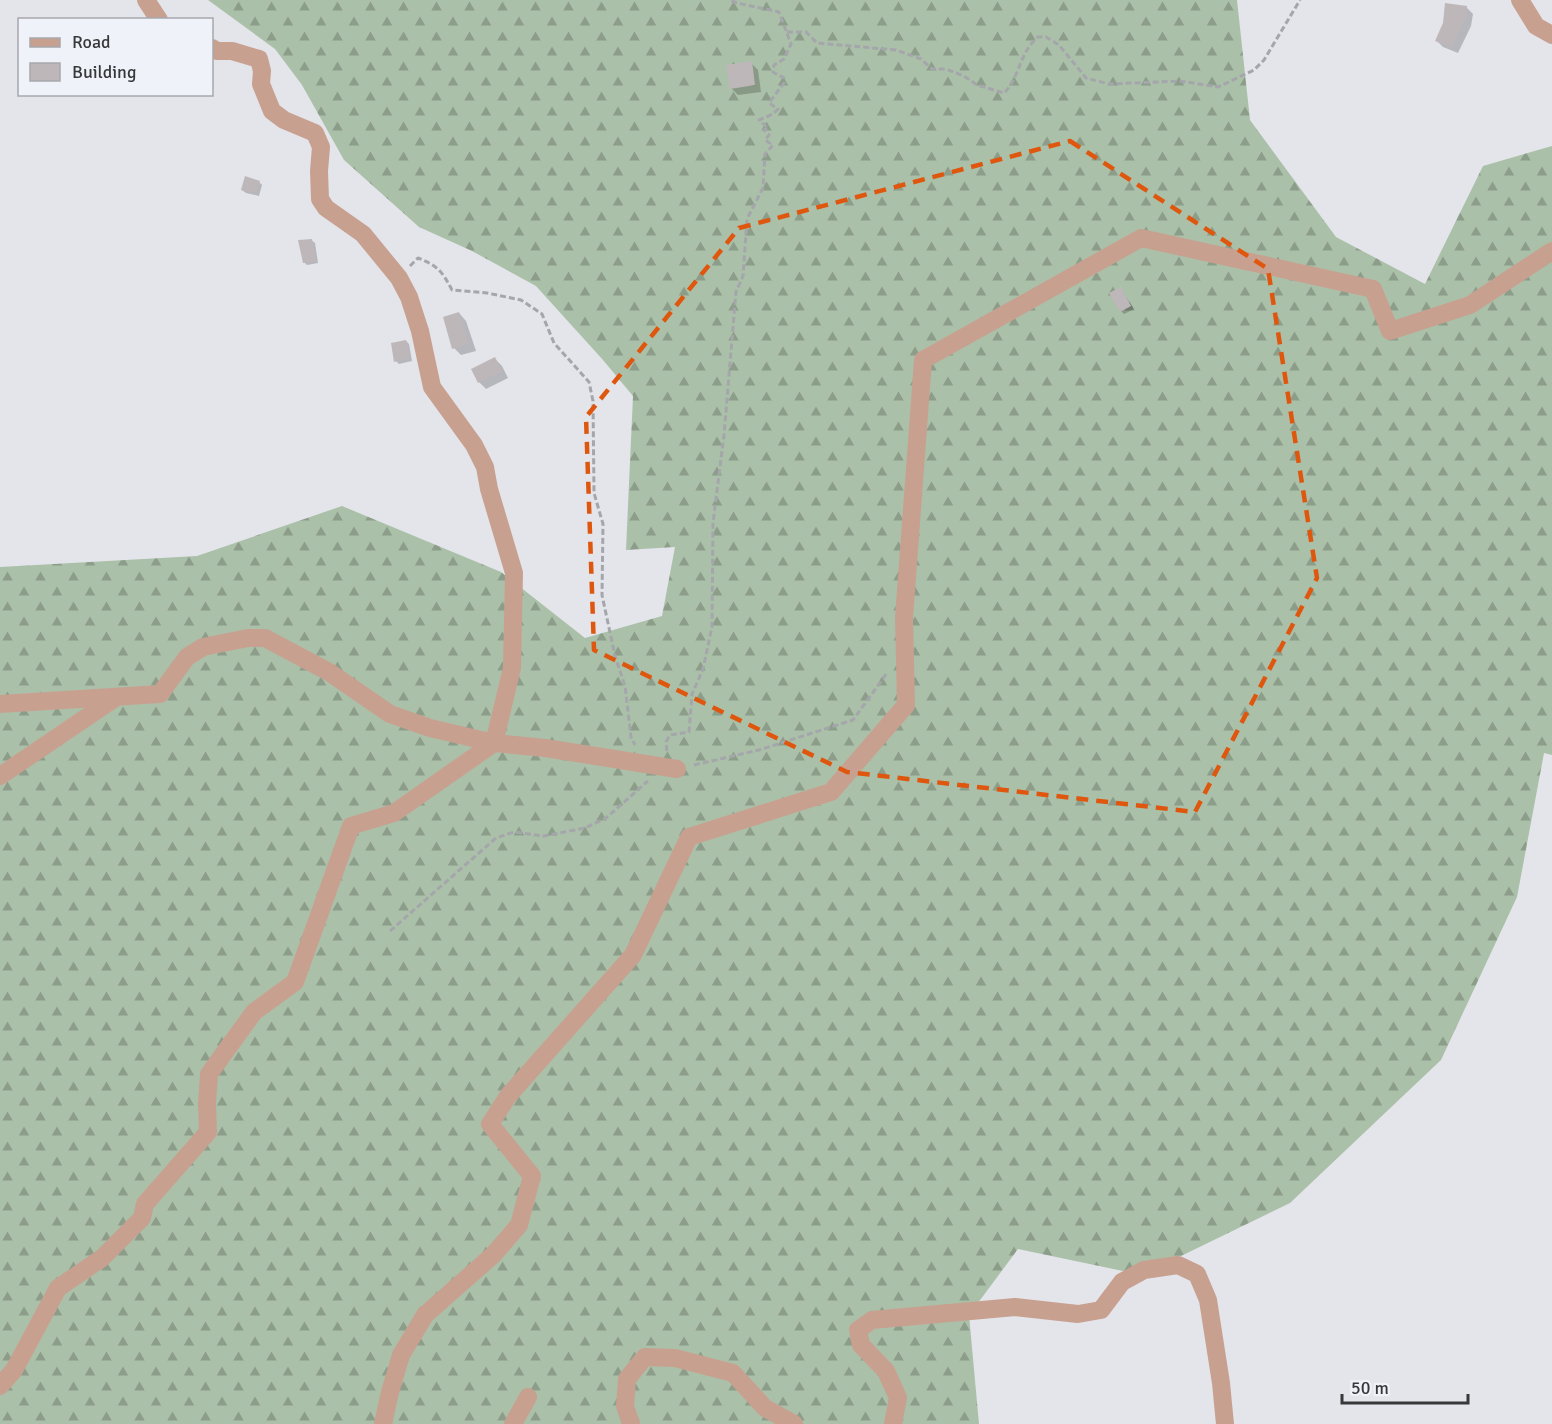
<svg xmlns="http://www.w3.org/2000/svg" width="1552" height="1424" viewBox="0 0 1552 1424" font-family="Signika,sans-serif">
	<defs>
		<pattern id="forest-firs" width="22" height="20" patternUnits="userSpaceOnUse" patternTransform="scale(1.5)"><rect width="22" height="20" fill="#abc0a8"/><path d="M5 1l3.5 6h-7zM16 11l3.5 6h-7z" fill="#8c9d8a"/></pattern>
	</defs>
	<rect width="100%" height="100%" fill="#e3e5eb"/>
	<path fill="url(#forest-firs)" d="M208,0h1029l13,120 86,117 89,47 58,-118 69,-20v609l-8,-2 -27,144 -76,163 -151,143 -148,72 -124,-26 -49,66 10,109h-979v-857l197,-11 145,-50 159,66 84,66 77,-22 13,-69 -49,3 7,-154 -30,-36 -67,-74 -64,-35 -53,-24 -75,-67 -42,-75 -27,-36z"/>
	<g fill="#0003">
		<path d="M1467,8l6,6 -2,12 -13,27 -15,-6 -6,-6z"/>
		<path d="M751,63l7,7 3,22 -23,3 -7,-7z"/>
		<path d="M259,182l3,3 -3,11 -13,-3 -4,-3z"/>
		<path d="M311,240l4,3 3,20 -11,2 -3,-3z"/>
		<path d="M1121,289l13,20 -10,5 -3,-3z"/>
		<path d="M459,313l7,8 10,30 -15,4 -7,-7z"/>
		<path d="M406,341l3,3 3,17 -13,3 -3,-3z"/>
		<path d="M495,359l7,7 6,12 -22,11 -7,-7z"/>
	</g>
	<g fill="#beb7b9">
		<path d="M1445,3l22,3 -1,14h-2l-12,28 -17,-7 8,-18z"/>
		<path d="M752,61l3,24 -25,4 -4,-24z"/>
		<path d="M245,176l15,5 -4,13 -15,-4z"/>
		<path d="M312,239l4,22 -13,2 -5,-23z"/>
		<path d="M1121,287l10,19 -11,6 -11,-19z"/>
		<path d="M459,312l10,32 -17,5 -9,-32z"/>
		<path d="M406,340l4,18 -16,4 -3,-19z"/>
		<path d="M495,357l7,14 -24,12 -7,-14z"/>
	</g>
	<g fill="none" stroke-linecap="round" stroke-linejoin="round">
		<g stroke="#a4a6ab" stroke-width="3" stroke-dasharray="6 3" stroke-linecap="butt">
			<path d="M787,32h19l11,11 79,7 25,9 11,10h14l18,7 13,9 27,8c16,-16 15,-40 34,-56h8l13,8 27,33 23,6 71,-3 38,6 36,-17 10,-10 36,-60"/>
			<path d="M410,266l8,-8c20,8 24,13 34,32l35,3 34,7 21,14 12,29 35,39 4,19 1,92 9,31 -1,71 13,61 10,30 6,51 4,8"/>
			<path d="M667,751l-1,-9 4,-7 19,-3 3,-38 11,-25 9,-42 1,-104 11,-88 12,-143 7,-16 4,-57 16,-31 2,-34 8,-9 -8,-5 4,-5 -5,-5 4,-2 -9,-8 14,-6 5,-5 -9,-6 15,-20v-5l-11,-6 1,-7 10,-6 7,-15 -12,-32 -42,-9 -7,-3"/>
			<path d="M694,765l65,-15 94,-30 34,-47"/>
			<path d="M390,931l106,-93 18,-6 30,4 41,-8 21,-10 42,-37"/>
		</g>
		<g stroke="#c8a090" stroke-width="18">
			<path d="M146,0l13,20"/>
			<path d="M1520,0l16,26 16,9"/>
			<path d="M0,704l160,-10 27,-37 16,-10 45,-9h17l64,34 61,42 40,14 64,15 51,5 132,21"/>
			<path d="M0,776l115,-78"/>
			<path d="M0,1386l14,-16 44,-82 44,-30 40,-40 3,-14 63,-72 -1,-28 2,-30 45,-62 41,-30 56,-156 43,-13 100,-70 18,-75 2,-95 -25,-84 -4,-22 -11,-22 -42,-58 -12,-56 -11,-34 -10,-19 -36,-44 -37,-26 -6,-9 -1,-28 2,-24 -6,-14 -31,-13 -12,-9 -11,-27 1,-13 -3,-12 -27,-8h-15l-5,-3"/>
			<path d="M383,1424l7,-32 11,-37 24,-40 68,-60 26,-30 13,-49 -42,-52 18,-28 125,-141 56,-118 142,-45 75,-87 -2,-87 19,-258 218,-122 232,51 17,42 80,-26 82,-54"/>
			<path d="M513,1424l15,-27"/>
			<path d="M631,1424l-6,-18 2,-27 18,-22 30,1 58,15 32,35 29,16"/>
			<path d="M893,1424l5,-26 -12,-27 -25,-26 -3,-15 14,-10 143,-13 63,7 23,-4 21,-28 22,-12 34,-5 19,9 11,26 13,83 4,41"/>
		</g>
	</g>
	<path fill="none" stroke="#df570e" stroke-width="4.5" stroke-dasharray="12 8" stroke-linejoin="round" d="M1070,141l198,128 49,309 -122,234 -348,-40 -253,-122 -8,-233 153,-189z"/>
	<rect x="18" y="18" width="195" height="78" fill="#f0f2f9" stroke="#a6a8ad" stroke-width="1.5"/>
	<rect x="30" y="38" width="30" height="9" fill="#c8a090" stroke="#a6a8ad" stroke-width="1.5"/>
	<text x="72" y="48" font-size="18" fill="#37383a">Road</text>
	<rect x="30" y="63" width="30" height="18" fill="#beb7b9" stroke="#a6a8ad" stroke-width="1.5"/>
	<text x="72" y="78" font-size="18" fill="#37383a">Building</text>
	<path d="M1342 1394v9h126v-9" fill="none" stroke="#37383a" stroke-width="3"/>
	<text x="1351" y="1394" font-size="18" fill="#37383a" stroke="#f0f2f9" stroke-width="4.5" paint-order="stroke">50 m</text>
</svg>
